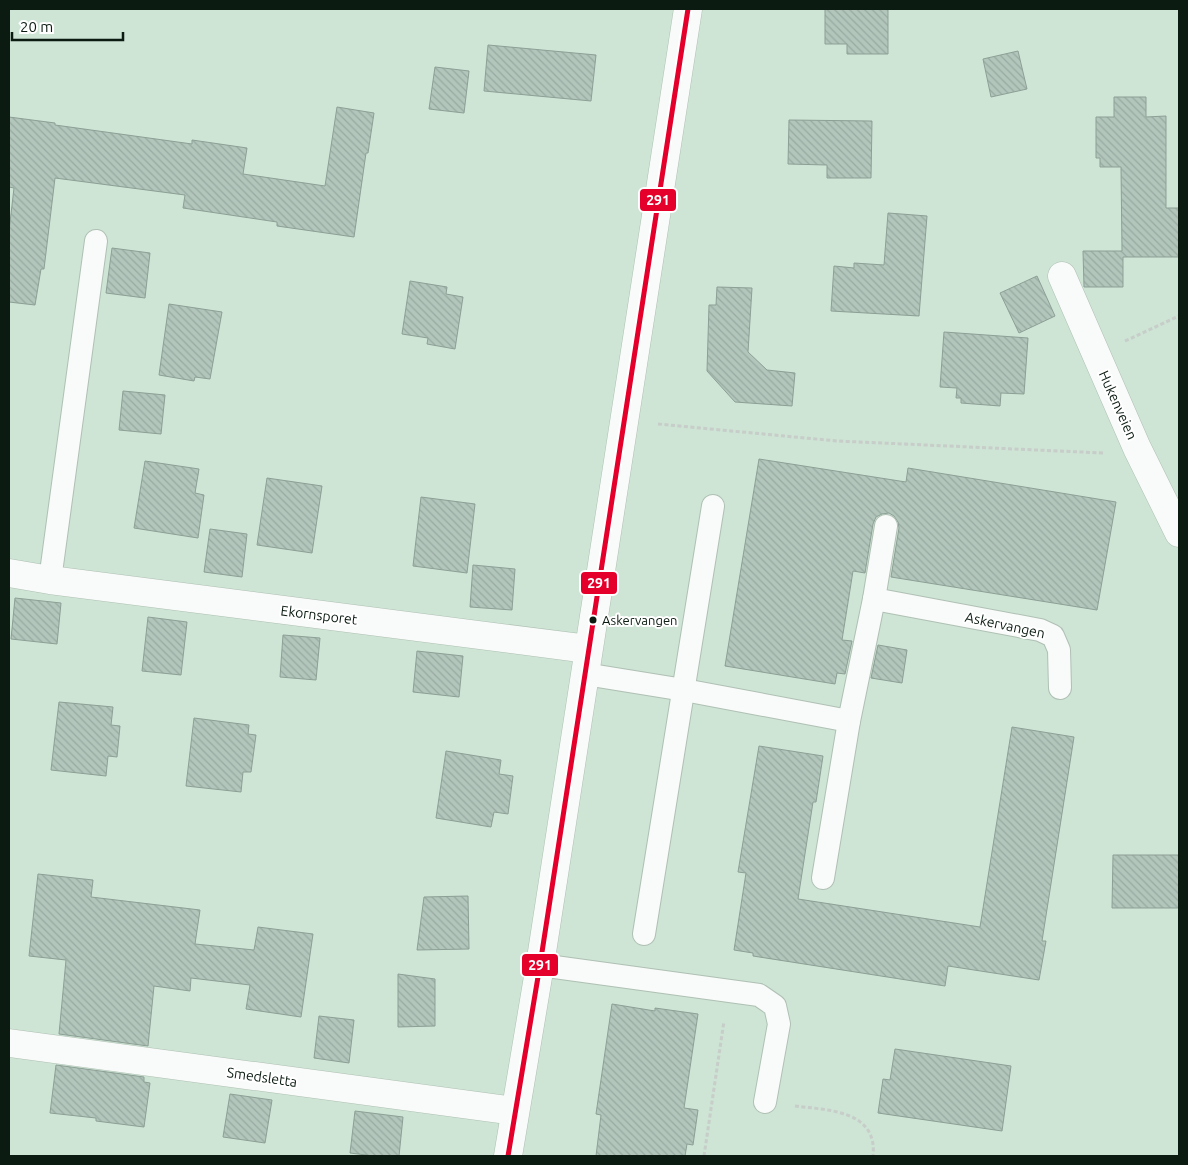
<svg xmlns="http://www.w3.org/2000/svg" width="1188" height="1165" viewBox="0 0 1188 1165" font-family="Ubuntu,sans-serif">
	<defs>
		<pattern id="building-back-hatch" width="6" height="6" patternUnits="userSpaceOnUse" patternTransform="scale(1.25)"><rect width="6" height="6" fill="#b2c6bc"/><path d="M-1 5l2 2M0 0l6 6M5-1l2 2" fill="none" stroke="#98aaa1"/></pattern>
	</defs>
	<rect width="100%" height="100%" fill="#cee4d4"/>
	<g fill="url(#building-back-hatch)" stroke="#8da096">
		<path d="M825,9h63v45h-41v-10h-22z"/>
		<path d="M488,45l108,10 -5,46 -107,-10z"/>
		<path d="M1018,51l9,38 -36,8 -8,-38z"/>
		<path d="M435,67l34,4 -5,42 -35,-4z"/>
		<path d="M1114,97h32v20l20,-1v92h13v49h-56v30h-39l-1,-36h39l-1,-84h-21v-9h-4v-41h18z"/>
		<path d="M337,107l37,6 -6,40h-2l-12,84 -77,-11v-4l-94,-14 2,-13 -130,-17 -11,91h-3l-6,36 -26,-3v-71l5,-43 -5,-1v-70l46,6v2l137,19v-4l55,8 -4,26 82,12z"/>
		<path d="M789,120l83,1 -1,57h-44v-13l-39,-1z"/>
		<path d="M888,213l39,3 -8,100 -88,-5 3,-45 20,2v-5l30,2z"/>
		<path d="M112,248l38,5 -5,45 -39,-5z"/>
		<path d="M1037,276l18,40 -36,17 -19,-40z"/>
		<path d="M410,281l37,6 -1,7 17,3 -8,52 -28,-5 1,-6 -26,-4z"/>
		<path d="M717,287l35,1 -4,64 19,18 28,3 -3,33 -57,-4 -28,-31 2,-66h7z"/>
		<path d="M169,304l53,8 -12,67 -15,-2 -1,4 -35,-6z"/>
		<path d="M944,332l84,6 -4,56 -23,-1 -1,13 -39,-3v-5h-5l1,-10 -17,-1z"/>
		<path d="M123,391l42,4 -4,39 -42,-4z"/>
		<path d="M759,459l147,23 2,-14 208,34 -19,108 -206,-33 8,-49 -1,-6 -4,-6 -5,-3 -7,1 -6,3 -3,7 -8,49 -12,-2 -11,69 10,1 -7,33 -8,-1 -2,11 -110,-18z"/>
		<path d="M145,461l54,8 -4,24 9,2 -6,43 -64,-10z"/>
		<path d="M267,478l55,8 -10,67 -55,-8z"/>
		<path d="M421,497l54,7 -8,69 -54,-7z"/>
		<path d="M210,529l37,5 -5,43 -38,-5z"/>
		<path d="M473,565l42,4 -3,41 -42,-3z"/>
		<path d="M15,598l46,5 -4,41 -46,-5z"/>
		<path d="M148,617l39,5 -6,53 -39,-4z"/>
		<path d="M283,635l37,3 -4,42 -36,-3z"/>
		<path d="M878,645l29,5 -5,33 -31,-5z"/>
		<path d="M417,651l46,5 -4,41 -46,-5z"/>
		<path d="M59,702l54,5 -2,18 9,1 -3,31 -9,-1 -2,20 -55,-6z"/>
		<path d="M194,718l55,7 -1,9 8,1 -5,37h-8l-2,20 -55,-6z"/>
		<path d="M1012,727l62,10 -32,204h4l-7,39 -91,-14 -3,20 -192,-30v-3l-19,-3 12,-77 -8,-1 21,-126 64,10 -7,46h-3l-15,97 182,28z"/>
		<path d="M446,751l55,9 -2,14 14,2 -5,38 -14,-2 -3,15 -55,-9z"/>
		<path d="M1113,855h66v53h-67z"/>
		<path d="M38,874l55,6 -2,17 109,13 -5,34 59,6 4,-23 55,7 -12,83 -55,-8 4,-24 -59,-7 -1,13 -36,-5 -6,60 -89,-12 7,-74 -37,-4z"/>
		<path d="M468,896l1,53 -52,1 7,-53z"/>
		<path d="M398,974l37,5v47l-37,1z"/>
		<path d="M612,1004l43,7v-3l43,6 -14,94 14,2 -5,35 -6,-1 -2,12h-89l5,-41 -5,-1z"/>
		<path d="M319,1016l35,4 -5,43 -35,-5z"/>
		<path d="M895,1049l116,17 -9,65 -124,-18 5,-34 7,1z"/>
		<path d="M56,1065l88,12v5l6,1 -6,44 -48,-6v-3l-46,-5z"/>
		<path d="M230,1094l42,6 -7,43 -42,-6z"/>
		<path d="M355,1111l48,6 -4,39h-25l-24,-3z"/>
	</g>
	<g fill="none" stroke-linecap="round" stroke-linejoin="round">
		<defs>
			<g id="service">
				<path d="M50,580l46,-339"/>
				<path d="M874,599l166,31 13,6 6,14 1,38"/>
				<path d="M585,674l99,16 165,31"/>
				<path d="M823,878l26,-157 25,-122 12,-73"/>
				<path d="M644,934l69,-428"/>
				<path d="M540,965l219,30 16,11 4,18 -14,78"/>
			</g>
			<g id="minor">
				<path d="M1062,276l75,172 42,85"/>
				<path d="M9,573l41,7 538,69"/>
				<path d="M9,1043l505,68"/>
				<path d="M508,1156l32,-191 148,-956"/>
			</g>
		</defs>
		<use href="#service" stroke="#afc0b4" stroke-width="24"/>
		<use href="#minor" stroke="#afc0b4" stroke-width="29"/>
		<g stroke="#c7cdc9" stroke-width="3" stroke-dasharray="4 2.5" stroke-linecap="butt">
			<path d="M1125,341l54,-25"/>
			<path d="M658,424l179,17 266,12"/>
			<path d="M795,1106c32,4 83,4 78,50"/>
			<path d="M704,1156l20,-135"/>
		</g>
		<use href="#service" stroke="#f8fbf9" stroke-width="22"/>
		<use href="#minor" stroke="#f8fbf9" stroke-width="28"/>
		<defs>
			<path id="bus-1" d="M508,1156l32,-191 148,-956"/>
		</defs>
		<use href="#bus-1" stroke="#fff" stroke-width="9"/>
		<use href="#bus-1" stroke="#e4002b" stroke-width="5"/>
	</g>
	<circle fill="#0b1b11" stroke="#fff" stroke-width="2" cx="593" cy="620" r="4.5"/>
	<g text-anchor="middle" stroke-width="4" stroke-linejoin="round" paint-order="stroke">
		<g font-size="13" fill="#0b1b11" stroke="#fff" text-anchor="start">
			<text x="602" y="625">Askervangen</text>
		</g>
		<g font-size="14" fill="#0b1b11" stroke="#fff">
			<text transform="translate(1118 405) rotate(66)" y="5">Hukenveien</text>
			<text transform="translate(319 615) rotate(7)" y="5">Ekornsporet</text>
			<text transform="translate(1005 625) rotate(12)" y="5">Askervangen</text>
			<text transform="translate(262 1077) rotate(8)" y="5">Smedsletta</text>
		</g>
	</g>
	<g stroke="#fff" stroke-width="2">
		<rect x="639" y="188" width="38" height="24" rx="5" fill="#e4002b"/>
		<rect x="580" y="571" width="38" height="24" rx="5" fill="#e4002b"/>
		<rect x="521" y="953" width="38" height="24" rx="5" fill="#e4002b"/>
	</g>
	<g font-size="14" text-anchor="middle" font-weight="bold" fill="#fff">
		<text x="658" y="205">291</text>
		<text x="599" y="588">291</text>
		<text x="540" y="970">291</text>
	</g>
	<rect width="1188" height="1165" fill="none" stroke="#0b1b11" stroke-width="20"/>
	<path d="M12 32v8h111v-8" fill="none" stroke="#0b1b11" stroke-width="2.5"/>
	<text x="20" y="32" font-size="15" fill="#0b1b11" stroke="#ffffff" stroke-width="4" paint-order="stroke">20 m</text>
</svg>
